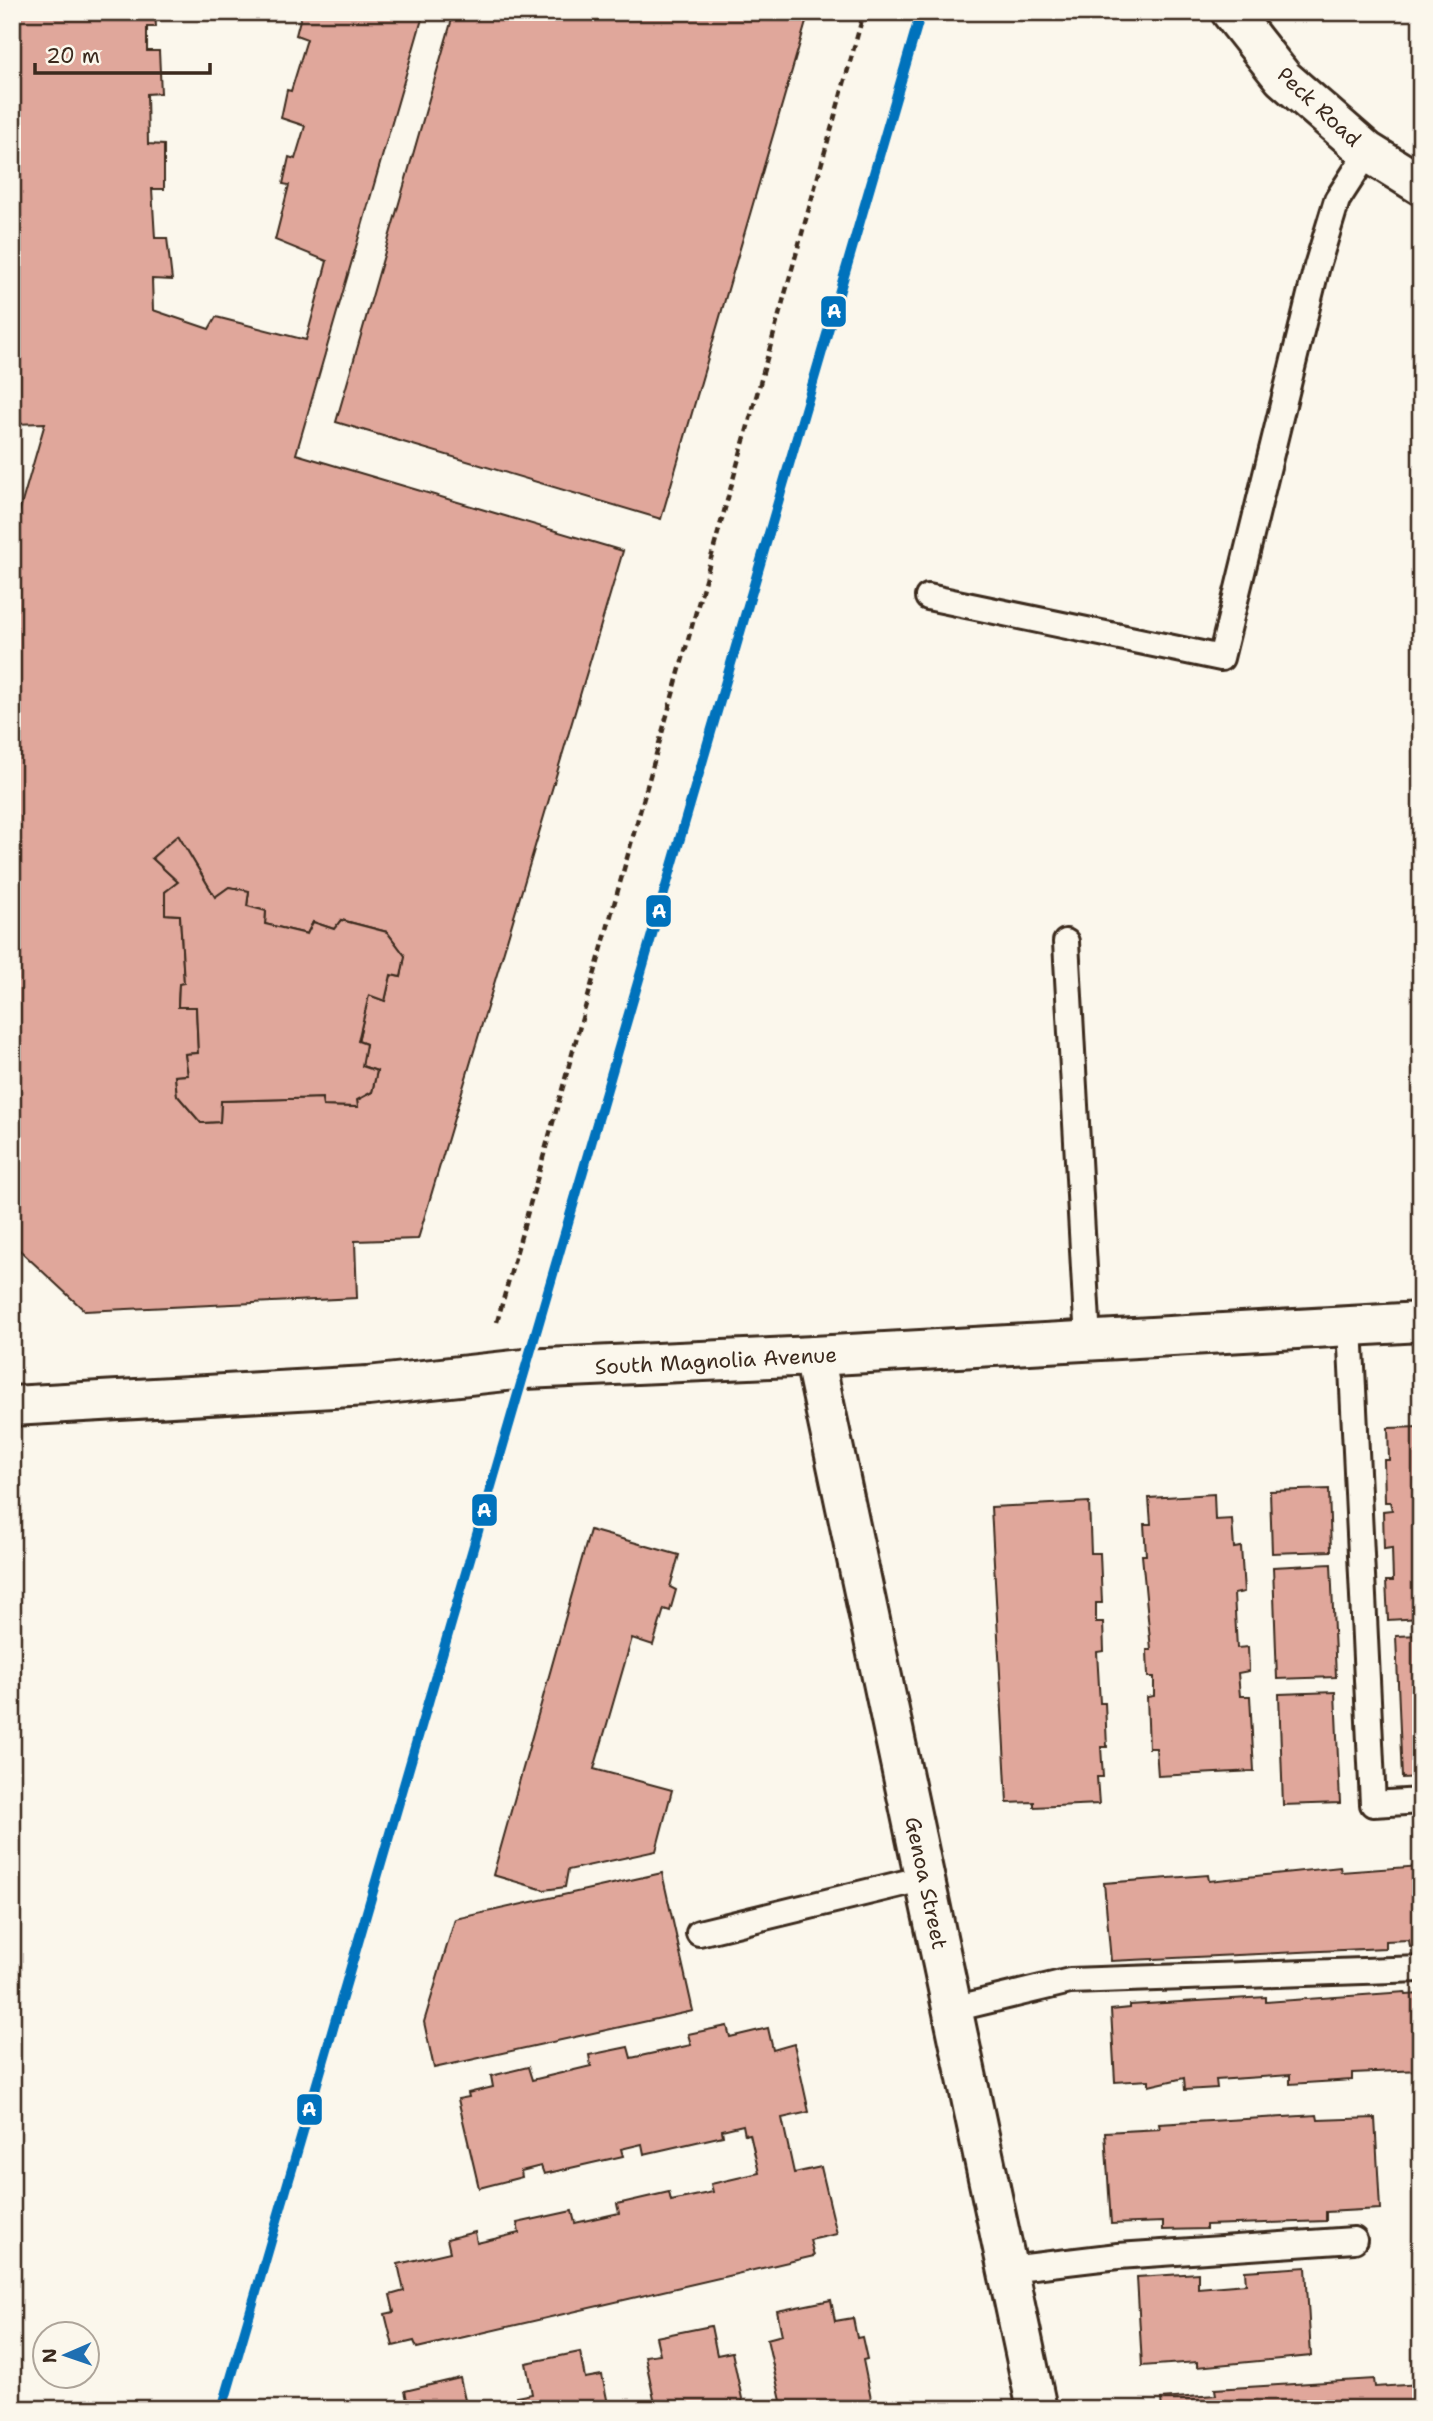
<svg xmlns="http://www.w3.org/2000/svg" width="1433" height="2421" viewBox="0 0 1433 2421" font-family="'Shantell Sans',sans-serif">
	<rect width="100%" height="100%" fill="#fbf7ec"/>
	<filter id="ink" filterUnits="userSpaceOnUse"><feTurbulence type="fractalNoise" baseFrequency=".0143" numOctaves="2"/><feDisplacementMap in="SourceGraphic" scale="14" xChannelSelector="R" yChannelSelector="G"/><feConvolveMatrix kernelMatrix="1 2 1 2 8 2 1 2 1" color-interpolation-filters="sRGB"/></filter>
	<g filter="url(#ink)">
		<g fill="#e0a79b" stroke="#3b2a1e" stroke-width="2" fill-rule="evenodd">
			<path d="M12,12h143l1,15h-9v24h12l2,42 -14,1 1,50 16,1v44h-12l3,49h12l5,42 -20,-1 1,31 56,19 7,-12 90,23 21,-79 -52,-21 14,-55 -6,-1 6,-27 6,2 10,-33 -24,-8 6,-28 4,1 16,-52 -11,-4 6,-23h122l-128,442 327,97 -205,688 -63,2 2,57 -272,13 -73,-68v-706l33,-114 -33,1zM178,835l37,62 14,-10 20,4 -2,15 19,5 -1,13 42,10 6,-12 21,7 7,-9 46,12 18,24 -4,21 -10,-2 -6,26 -16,-6 -11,46 8,3 -4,22 15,5 -5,21 -15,8 1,7 -35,-1 -1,-8 -101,3 -1,21 -19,1 -24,-28 -2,-19 13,-1 -3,-21 13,-1 -2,-46h-18l1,-23 5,-1 -4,-68 -15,-1v-22l13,-10 -26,-24z"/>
			<path d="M454,12h355l-148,507 -325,-97z"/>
			<path d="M178,835l37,62 14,-10 20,4 -2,15 19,5 -1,13 42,10 6,-12 21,7 7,-9 46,12 18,24 -4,21 -10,-2 -6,26 -16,-6 -11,46 8,3 -4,22 15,5 -5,21 -15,8 1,7 -35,-1 -1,-8 -101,3 -1,21 -19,1 -24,-28 -2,-19 13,-1 -3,-21 13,-1 -2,-46h-18l1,-23 5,-1 -4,-68 -15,-1v-22l13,-10 -26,-24z"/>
			<path d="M1421,1427v191l-33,2 -2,-39h7l-1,-33 -8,1 -1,-38 9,-1 -2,-8h-5l-1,-42h5l-1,-32z"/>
			<path d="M1329,1489l2,62 -59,2 -2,-62z"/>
			<path d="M1214,1494l1,26 17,-1 2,29 7,-1 3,45 -10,2 3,54 11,-1 1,24 -11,2 2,23h10l4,75 -96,5 -2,-28h-7l-2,-51 7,-1v-19h-6l-1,-27h4l-9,-95h4l-2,-31h7l-2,-26z"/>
			<path d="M1089,1502l2,51h9l2,50h-6v19h7l1,29 -7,1 3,51h5l2,44h-6l2,30h-6l2,27 -65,3v-5l-27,1 -16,-296z"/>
			<path d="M590,1530l89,25 -9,32 6,3 -6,21 -6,-2 -11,36 -21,-7 -38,131 78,21 -16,61 -88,19 -3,17 -21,3 -51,-15z"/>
			<path d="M1331,1564l5,113 -59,2 -4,-112z"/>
			<path d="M1421,1635v142l-19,1 -6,-142z"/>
			<path d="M1335,1692l5,111 -57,2 -4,-111z"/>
			<path d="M1421,1866v80l-11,1 -1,-7 -24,1v7l-274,13 -7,-78 104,-8 1,6 131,-14 1,5z"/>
			<path d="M662,1873l31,138 -259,57 -10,-46 31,-103z"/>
			<path d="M1405,1992l1,3 15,-1v76l-69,3v7l-62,4v-9l-74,5 1,8 -32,2 -1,-12 -35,8v-6l-34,2 -4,-72 19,-2v-3l136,-8v5z"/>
			<path d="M727,2026l3,11 38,-9 5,22 21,-6 15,68 -27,6 12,55 27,-6 16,67 -27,6 4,16 -397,92 -3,-7 -21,5 -8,-32 9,-2 -4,-17 14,-4 -6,-27 52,-12 -3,-13 28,-7 2,11 42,-10 -2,-10 55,-12 3,12 44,-10 -2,-9 52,-12 2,9 42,-9 -2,-8 48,-11 -9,-39 -5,1 -2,-10 -21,5 1,6 -79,18 -2,-10 -21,5 2,7 -79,18 -3,-8 -20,5 1,6 -43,11 -21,-89 11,-2 -1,-4 25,-6 -2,-11 37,-9 4,13 59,-14 -2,-11 39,-8 3,11 60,-13 -3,-11z"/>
			<path d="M1317,2115l1,5 57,-2 5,91 -54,3v9l-120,4v4l-43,1v-8l-52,2 -6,-92 55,-3 -1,-5z"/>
			<path d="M1306,2267l5,89 -114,11v-5l-55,4 -5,-89 61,-4v15l48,-4 -1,-13z"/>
			<path d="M831,2300l4,21 18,-3 4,20 5,-1 5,22 -4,1 10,49h-98l-1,-7 7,-1 -14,-62 15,-4 -5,-24z"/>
			<path d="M711,2326l6,29 15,-3 12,56 7,1h-95l-11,-53 15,-2 -4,-17z"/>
			<path d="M580,2352l5,26 17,-3 7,34h-90l-3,-12 16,-3 -6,-31z"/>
			<path d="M460,2378l7,31 13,-3 1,3h-72l-4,-18z"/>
			<path d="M1374,2379l1,8 46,-3v25h-259l-1,-10 55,-4 -1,-6z"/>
		</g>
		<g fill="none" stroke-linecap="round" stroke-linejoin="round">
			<defs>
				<g id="service">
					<path d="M928,597l293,61 96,-392 20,-66 31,-48"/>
					<path d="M1066,942l22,399"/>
					<path d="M1350,1326l23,478 48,-3"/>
					<path d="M699,1933l226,-55"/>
					<path d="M953,2009l117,-28 351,-12"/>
					<path d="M1008,2269l110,-13 236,-16"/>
				</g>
				<g id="minor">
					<path d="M1231,12l52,66 85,74 53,33"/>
					<path d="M814,1356l223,1053"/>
					<path d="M12,1406l356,-20 156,-17 290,-13 607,-34"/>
				</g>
			</defs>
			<use href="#service" stroke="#3b2a1e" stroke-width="30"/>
			<use href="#minor" stroke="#3b2a1e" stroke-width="44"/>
			<path stroke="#3b2a1e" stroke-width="4.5" stroke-dasharray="7 5" stroke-linecap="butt" d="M497,1322l367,-1310"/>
			<use href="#service" stroke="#fbf7ec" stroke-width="24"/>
			<use href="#minor" stroke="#fbf7ec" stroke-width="38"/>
			<defs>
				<path id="rail-1" d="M222,2409l699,-2397"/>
			</defs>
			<use href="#rail-1" stroke="#fbf7ec" stroke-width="16"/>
			<use href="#rail-1" stroke="#0072bc" stroke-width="10"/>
		</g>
	</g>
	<g text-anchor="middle" stroke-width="6" stroke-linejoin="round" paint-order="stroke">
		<g font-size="21" fill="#3b2a1e" stroke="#fbf7ec">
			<text transform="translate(1319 107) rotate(43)" y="7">Peck Road</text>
			<text transform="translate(716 1361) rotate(-3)" y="7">South Magnolia Avenue</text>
			<text transform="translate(926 1883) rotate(78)" y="7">Genoa Street</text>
		</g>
	</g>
	<g stroke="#fbf7ec" stroke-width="2.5">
		<rect x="820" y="295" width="27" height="33" rx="7" fill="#0072bc"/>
		<rect x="645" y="894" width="27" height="34" rx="7" fill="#0072bc"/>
		<rect x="471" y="1493" width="27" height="34" rx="7" fill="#0072bc"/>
		<rect x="296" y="2093" width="27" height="33" rx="7" fill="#0072bc"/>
	</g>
	<g font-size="19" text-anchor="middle" font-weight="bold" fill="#fff">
		<text x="834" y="318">A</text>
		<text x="659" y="918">A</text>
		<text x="484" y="1517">A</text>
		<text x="309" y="2116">A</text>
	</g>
	<rect width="1433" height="2421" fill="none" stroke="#fbf7ec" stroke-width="42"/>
	<rect x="21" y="21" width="1391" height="2379" fill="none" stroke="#3b2a1e" stroke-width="2.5" filter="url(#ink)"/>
	<g transform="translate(66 2355) rotate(268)"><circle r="33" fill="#fbf7ec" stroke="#aea59a" stroke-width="2"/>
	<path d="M0-5L12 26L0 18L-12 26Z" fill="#1f6fb2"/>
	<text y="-10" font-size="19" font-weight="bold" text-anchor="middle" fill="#3b2a1e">N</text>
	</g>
	<path d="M35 63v10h175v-10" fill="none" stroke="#3b2a1e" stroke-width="3.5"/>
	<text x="46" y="63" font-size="21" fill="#3b2a1e" stroke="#fbf7ec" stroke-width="5" paint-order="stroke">20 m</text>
</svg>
